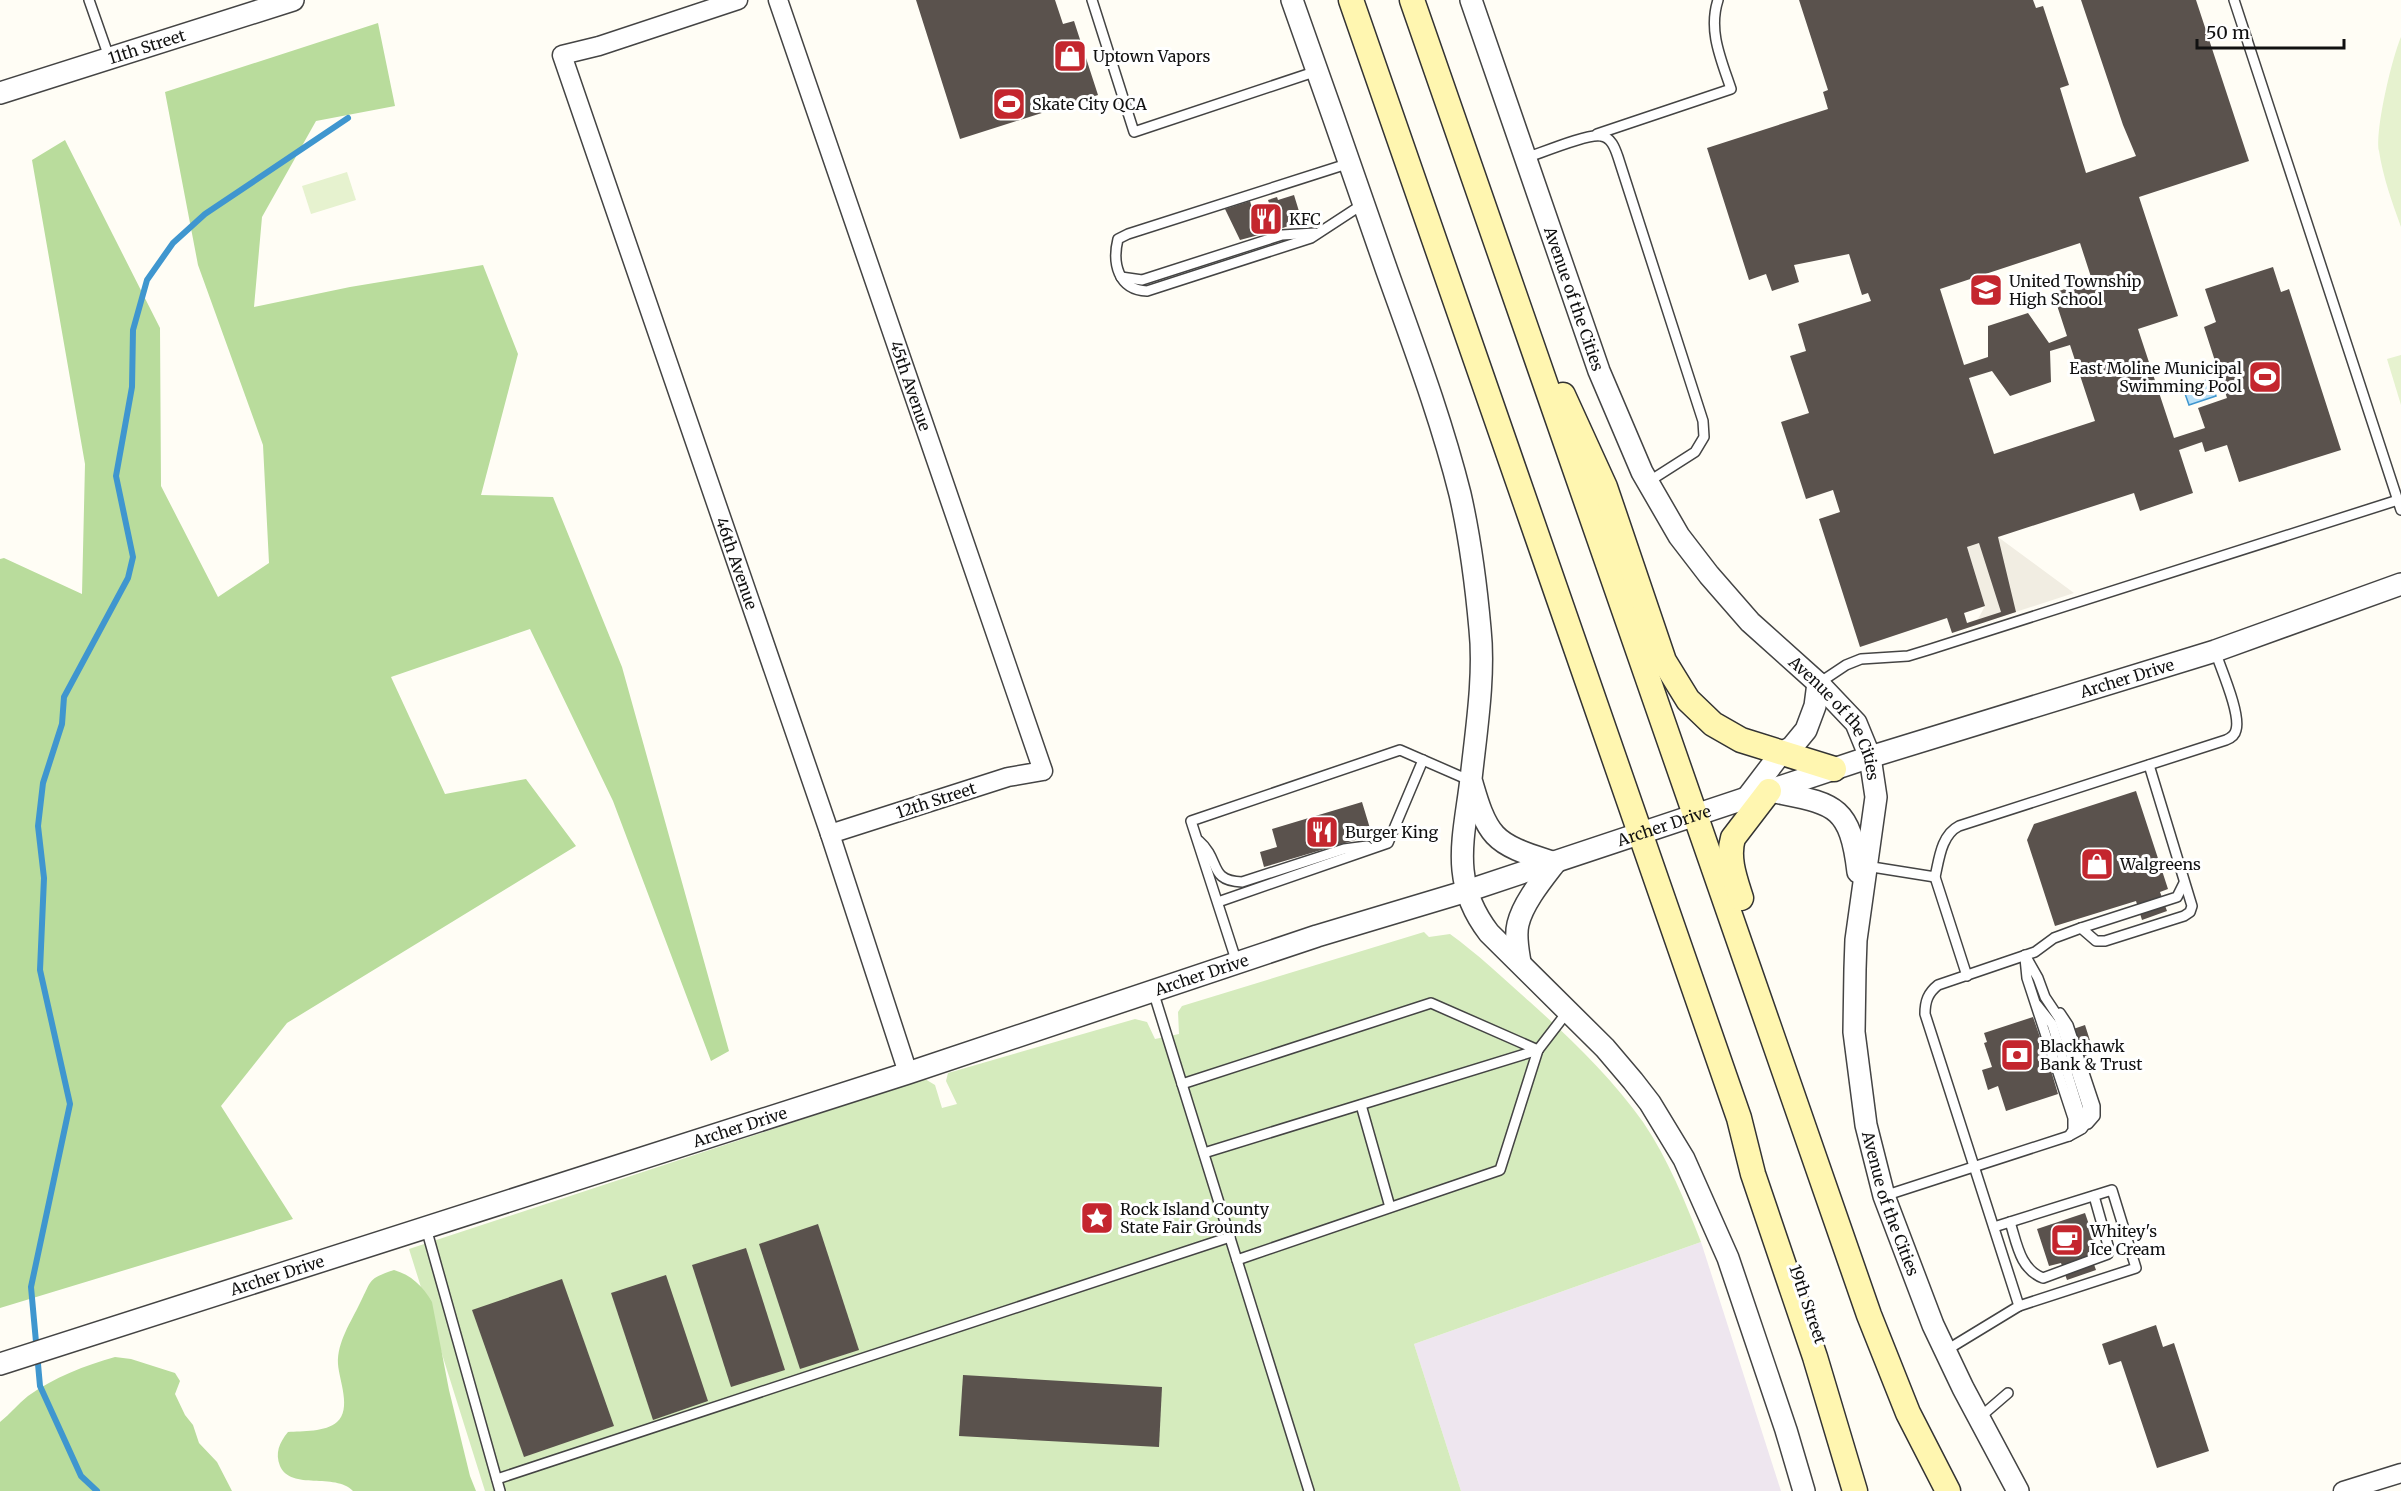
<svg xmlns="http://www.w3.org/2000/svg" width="2401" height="1491" viewBox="0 0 2401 1491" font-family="Merriweather,serif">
	<rect width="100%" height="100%" fill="#fffdf5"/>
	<path fill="#eee6ef" d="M1701,1242l80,249h-320l-47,-147z"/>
	<path fill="#d5ebbd" d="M1424,932l5,5 21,-3c29,21 54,45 80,68 41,37 81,75 113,120 25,37 42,79 58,120l-287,102 47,147h-976l-76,-242 516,-170 10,6 7,23 15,-4 -11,-23 2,-8 187,-54 12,3 8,17 24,-5 -1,-22 4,-6z"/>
	<g fill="#b9dc9c">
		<path d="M378,23l17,83 -79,15 -54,96 -8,90 96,-20 133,-22 35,89 -37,141 72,2 69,170 107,384 -18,10 -98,-260 -83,-172 -139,48 54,117 81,-15 50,67 -289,177 -66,83 72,113 -293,89v-749l4,-1 78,36 3,-130 -53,-304 33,-20 95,188 1,158 57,111 51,-34 -6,-118 -65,-180 -33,-173z"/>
		<path d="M394,1270c17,5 29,16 38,32l17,88 21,86 6,15h-123c-18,-19 -62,0 -73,-25 -5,-13 -1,-23 8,-34 14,-1 38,0 49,-10 15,-13 2,-42 1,-58 -1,-22 13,-42 22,-61 12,-23 7,-24 34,-33z"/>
		<path d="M115,1357l16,2 44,14 5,8 -5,13 10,21 8,10 6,18 18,19 15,29h-232v-69c10,-8 18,-18 28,-26 25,-18 58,-31 87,-39z"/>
	</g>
	<g fill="#e6f2cf">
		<path d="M2401,37v190c-9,-25 -18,-50 -22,-76 -4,-21 13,-93 22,-114z"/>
		<path d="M347,172l9,28 -45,14 -9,-28z"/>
		<path d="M2401,355v50l-14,-46z"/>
	</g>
	<path fill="#f1ede2" d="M1998,537l76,56 -114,37 10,-8 8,-3 7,-13 -18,-59z"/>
	<path fill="#b9e0f7" stroke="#3f96cf" stroke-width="1.5" d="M2210,379l6,17 -27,9 -6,-17z"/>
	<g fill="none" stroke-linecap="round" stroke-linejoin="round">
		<path stroke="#3f96cf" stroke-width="6" d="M97,1491l-16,-15 -41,-90 -9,-99 39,-183 -30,-134 4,-92 -6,-52 5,-43 19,-59 2,-27 64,-119 5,-21 -17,-81 16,-89 1,-57 14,-50 26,-37 32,-29 143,-96"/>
	</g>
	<g fill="#5a524d" fill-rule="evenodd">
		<path d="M916,0h139l8,24 11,-3 24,74 -138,44z"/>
		<path d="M1799,0h234l3,8 7,-2 26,79 -9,3 26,85 50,-17 -13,-31 -42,-125h115l53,161 -110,36 39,119 -40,13 36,109 31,-10 -7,-20 29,-10 -23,-71 12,-5 -11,-33 68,-22 8,25 8,-3 52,161 -102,32 -12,-37 -22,7 -3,-10 -23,8 14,43 -53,18 -6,-18 -136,44 18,75 -64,21 -5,-15 -87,29 -41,-128 21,-7 -7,-22 -27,9 -25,-77 28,-9 -19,-57 16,-5 -8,-27 73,-23 -3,-8 -6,2 -13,-41 -55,11 5,17 -27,9 -6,-17 -17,6 -42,-132 121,-39 -5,-17 5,-2zM2080,243l12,37 -39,13 14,43 -18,7 -21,-30 -40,13v31l-24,8 -24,-76zM2070,345l25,76 -101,33 -25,-76 23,-7 18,25 41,-14 -1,-31zM1979,543l22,69 -34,11 -3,-10 21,-7 -18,-59z"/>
		<path d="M1294,195l8,26 -22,8 1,2 -10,4 -1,-3 -30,8 -15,-31 25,-8 2,7 17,-5 -1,-3 9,-3 1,3z"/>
		<path d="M2136,791l32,98 -8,3 7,19 -25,9 -6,-19 -81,25 -28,-86 7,-16z"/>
		<path d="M1362,802l10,33 -108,32 -4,-15 17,-5 -5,-18z"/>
		<path d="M2033,1017l8,23 44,-15 9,28 -44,14 8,27 -52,17 -8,-25 -10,4 -6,-20 10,-3 -8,-24 3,-1 -3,-9z"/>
		<path d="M2085,1213l13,38 -8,2 6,17 -29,10 -6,-17 -12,3 -12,-37z"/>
		<path d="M818,1224l41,126 -59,19 -41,-125z"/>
		<path d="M746,1248l39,122 -54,17 -39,-122z"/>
		<path d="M666,1275l42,126 -55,19 -42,-127z"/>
		<path d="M562,1279l52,147 -90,31 -52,-147z"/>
		<path d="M2156,1325l7,22 11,-4 35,108 -52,17 -36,-107 -12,4 -7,-21z"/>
		<path d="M963,1375l199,12 -3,60 -200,-11z"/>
	</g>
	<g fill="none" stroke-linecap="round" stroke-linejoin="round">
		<defs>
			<g id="service">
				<path d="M89,0l20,57"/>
				<path d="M1092,0l42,132 183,-61"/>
				<path d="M2234,0l167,510"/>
				<path d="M1597,134l134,-45c-10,-30 -23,-58 -13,-89"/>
				<path d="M1526,158c15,-5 62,-25 75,-22 10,1 14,12 17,21l85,264 1,16 -9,15 -47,30"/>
				<path d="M1350,163l-222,71 -10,5c-6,24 0,51 29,52l164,-53 52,-34"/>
				<path d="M1121,277l21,3 140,-45 33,-2"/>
				<path d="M1819,683l27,-18 15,-6 47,-3 23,-7 467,-149"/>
				<path d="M1199,841c22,19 9,40 43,41l102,-33 23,-3"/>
				<path d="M1866,866l69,11c4,-17 6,-42 24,-51l267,-86c5,-2 9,-5 10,-10 5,-16 -15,-61 -21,-79"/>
				<path d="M1935,877l32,99"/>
				<path d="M1218,902l170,-59 35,-83"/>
				<path d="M2081,928l15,13h9l79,-25 6,-4 2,-6 -43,-141"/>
				<path d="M2025,955l13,23 7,19 14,21 28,87 1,16 -6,8"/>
				<path d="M2025,958l2,20 46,140v12l-4,6"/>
				<path d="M1237,963l-46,-142 209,-71 71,31"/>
				<path d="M1153,991l156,500"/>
				<path d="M2060,1013l8,12 27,81v10l-7,8"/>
				<path d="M1182,1084l249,-81 107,47"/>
				<path d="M1361,1105l29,102"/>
				<path d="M1204,1153l334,-103"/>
				<path d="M1884,1196l185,-60 11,-6 1,-13 -29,-93 -15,-19"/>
				<path d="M2010,1222c7,22 10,47 33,56l65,-24 1,-5 -15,-53"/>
				<path d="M1994,1227l118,-37 24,78 -117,38"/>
				<path d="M426,1228l74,263"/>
				<path d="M1237,1260l263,-90 38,-120 30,-39"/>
				<path d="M1945,1351l74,-45 -94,-292c0,-13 3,-21 13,-29l97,-33 19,-14 27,-10 96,-31 7,-14"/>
				<path d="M1979,1418l29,-25"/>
				<path d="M497,1479l733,-242"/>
			</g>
			<g id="minor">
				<path id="s1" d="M738,0l-139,46 -37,9 268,779 78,239"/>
				<path id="s2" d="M778,0l265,771 -35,6 -178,57"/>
				<path d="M2343,1491l58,-18"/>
			</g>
			<g id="tertiary">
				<path d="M1292,0c32,90 64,181 95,271 26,73 54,147 73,223 10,44 16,90 20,135 5,47 -4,103 -9,150 -7,59 -22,102 18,154l116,115 28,33 17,22 34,56 44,99 58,172 18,61"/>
				<path id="s3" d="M1471,0l128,371 43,101 37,64 30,39 41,47 68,61 38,40 14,34 6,40 -20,143 -1,29 -1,63 12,93 18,71 49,129 30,63 55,103"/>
				<path id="s4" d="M0,93l293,-93"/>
				<path d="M1472,783c5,17 11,39 23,52 14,15 40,21 60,28 -13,17 -32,40 -37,61 -3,12 0,26 2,38"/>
				<path d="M1770,791c62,13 80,11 88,81"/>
				<path d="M1746,799l35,-46 11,-6 14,-17 9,-24 3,-23"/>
				<path id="s5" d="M0,1364l908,-291 409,-137 150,-45 403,-134 345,-106 186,-67"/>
			</g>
			<g id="secondary">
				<path d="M1351,0l388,1118 14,56 62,183 40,134"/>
				<path d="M1412,0l457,1315 39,98 40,78"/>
				<path d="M1563,395l42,92 59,174 24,39 25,24 28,16 93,29"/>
				<path d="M1741,898c-6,-19 -14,-40 -8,-60l36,-47"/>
			</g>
		</defs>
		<use href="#service" stroke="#444" stroke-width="12"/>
		<use href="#minor" stroke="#444" stroke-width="21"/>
		<use href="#tertiary" stroke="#444" stroke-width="24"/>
		<use href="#secondary" stroke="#333" stroke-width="27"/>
		<use href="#service" stroke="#fff" stroke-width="9"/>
		<use href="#minor" stroke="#fff" stroke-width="18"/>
		<use href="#tertiary" stroke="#fff" stroke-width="21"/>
		<use href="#secondary" stroke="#fff6b0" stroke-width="24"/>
	</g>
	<defs>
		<symbol id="shop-square" viewBox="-11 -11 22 22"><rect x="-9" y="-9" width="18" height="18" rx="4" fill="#c4262e" stroke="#fff"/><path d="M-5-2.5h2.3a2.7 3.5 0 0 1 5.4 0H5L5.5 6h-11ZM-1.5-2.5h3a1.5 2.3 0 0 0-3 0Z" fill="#fff"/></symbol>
		<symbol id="stadium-square" viewBox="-11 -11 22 22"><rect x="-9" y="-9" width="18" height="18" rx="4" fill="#c4262e" stroke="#fff"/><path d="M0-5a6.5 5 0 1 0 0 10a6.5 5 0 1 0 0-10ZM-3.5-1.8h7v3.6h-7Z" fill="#fff"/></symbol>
		<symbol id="restaurant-square" viewBox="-11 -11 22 22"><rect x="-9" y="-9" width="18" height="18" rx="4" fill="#c4262e" stroke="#fff"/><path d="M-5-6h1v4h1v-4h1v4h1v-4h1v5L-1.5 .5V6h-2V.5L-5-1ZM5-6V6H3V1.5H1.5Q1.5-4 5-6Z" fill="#fff"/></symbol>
		<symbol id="school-square" viewBox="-11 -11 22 22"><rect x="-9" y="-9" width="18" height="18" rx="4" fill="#c4262e" stroke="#fff"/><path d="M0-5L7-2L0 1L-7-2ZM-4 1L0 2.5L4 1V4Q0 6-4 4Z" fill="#fff"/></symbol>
		<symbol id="bank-square" viewBox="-11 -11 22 22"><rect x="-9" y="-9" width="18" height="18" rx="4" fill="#c4262e" stroke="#fff"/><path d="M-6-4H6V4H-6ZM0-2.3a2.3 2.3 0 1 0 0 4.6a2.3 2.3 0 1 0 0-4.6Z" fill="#fff"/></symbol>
		<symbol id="sight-square" viewBox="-11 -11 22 22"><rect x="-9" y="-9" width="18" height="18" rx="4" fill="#c4262e" stroke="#fff"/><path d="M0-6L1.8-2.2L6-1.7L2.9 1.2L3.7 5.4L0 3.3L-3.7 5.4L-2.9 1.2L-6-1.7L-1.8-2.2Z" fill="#fff"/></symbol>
		<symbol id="cafe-square" viewBox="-11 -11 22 22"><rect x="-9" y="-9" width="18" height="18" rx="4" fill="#c4262e" stroke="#fff"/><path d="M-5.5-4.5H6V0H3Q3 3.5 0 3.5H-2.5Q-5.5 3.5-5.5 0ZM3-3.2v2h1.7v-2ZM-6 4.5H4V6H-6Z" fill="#fff"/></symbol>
	</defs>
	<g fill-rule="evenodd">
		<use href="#shop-square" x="1051" y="37" width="38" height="38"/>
		<use href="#stadium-square" x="990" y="85" width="38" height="38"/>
		<use href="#restaurant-square" x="1247" y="200" width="38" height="38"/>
		<use href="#school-square" x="1967" y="271" width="38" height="38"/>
		<use href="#stadium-square" x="2246" y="358" width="38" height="38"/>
		<use href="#restaurant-square" x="1303" y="813" width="38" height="38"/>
		<use href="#shop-square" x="2078" y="845" width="38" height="38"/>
		<use href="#bank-square" x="1998" y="1036" width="38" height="38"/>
		<use href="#sight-square" x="1078" y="1199" width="38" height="38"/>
		<use href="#cafe-square" x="2048" y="1221" width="38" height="38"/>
	</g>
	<g text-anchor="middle" stroke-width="6" stroke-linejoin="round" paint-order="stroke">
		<g font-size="16" fill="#111" stroke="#fff">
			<text dy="6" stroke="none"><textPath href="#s4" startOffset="154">11th Street</textPath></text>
			<text dy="6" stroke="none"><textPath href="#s3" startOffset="316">Avenue of the Cities</textPath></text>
			<text dy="6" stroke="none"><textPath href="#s2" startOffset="408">45th Avenue</textPath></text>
			<text dy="6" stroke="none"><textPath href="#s1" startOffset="722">46th Avenue</textPath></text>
			<text dy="6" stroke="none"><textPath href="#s5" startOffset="2235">Archer Drive</textPath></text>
			<text dy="6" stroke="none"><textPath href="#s3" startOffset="819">Avenue of the Cities</textPath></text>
			<text transform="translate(936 800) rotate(-18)" y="6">12th Street</text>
			<text dy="6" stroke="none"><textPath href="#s5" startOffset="1749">Archer Drive</textPath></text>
			<text dy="6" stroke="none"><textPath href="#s5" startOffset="1263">Archer Drive</textPath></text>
			<text dy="6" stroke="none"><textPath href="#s5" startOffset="777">Archer Drive</textPath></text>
			<text dy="6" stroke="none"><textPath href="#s3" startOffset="1324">Avenue of the Cities</textPath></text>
			<text dy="6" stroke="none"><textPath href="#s5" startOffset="291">Archer Drive</textPath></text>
			<text transform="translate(1808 1304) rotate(71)" y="6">19th Street</text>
		</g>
		<g font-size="16" fill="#111" stroke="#fff" text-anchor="start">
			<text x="1093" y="62">Uptown Vapors</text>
			<text x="1032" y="110">Skate City QCA</text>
			<text x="1289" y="225">KFC</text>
			<text x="2009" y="287">United Township<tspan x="2009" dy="18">High School</tspan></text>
			<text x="2242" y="374" text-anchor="end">East Moline Municipal<tspan x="2242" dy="18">Swimming Pool</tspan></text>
			<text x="1345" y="838">Burger King</text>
			<text x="2120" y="870">Walgreens</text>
			<text x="2040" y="1052">Blackhawk<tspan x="2040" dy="18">Bank &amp; Trust</tspan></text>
			<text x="1120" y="1215">Rock Island County<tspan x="1120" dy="18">State Fair Grounds</tspan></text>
			<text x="2090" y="1237">Whitey's<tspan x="2090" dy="18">Ice Cream</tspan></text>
		</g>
	</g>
	<path d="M2197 39v9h147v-9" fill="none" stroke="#111111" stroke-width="3"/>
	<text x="2206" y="39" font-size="18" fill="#111111" stroke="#ffffff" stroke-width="4.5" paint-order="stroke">50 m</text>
</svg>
